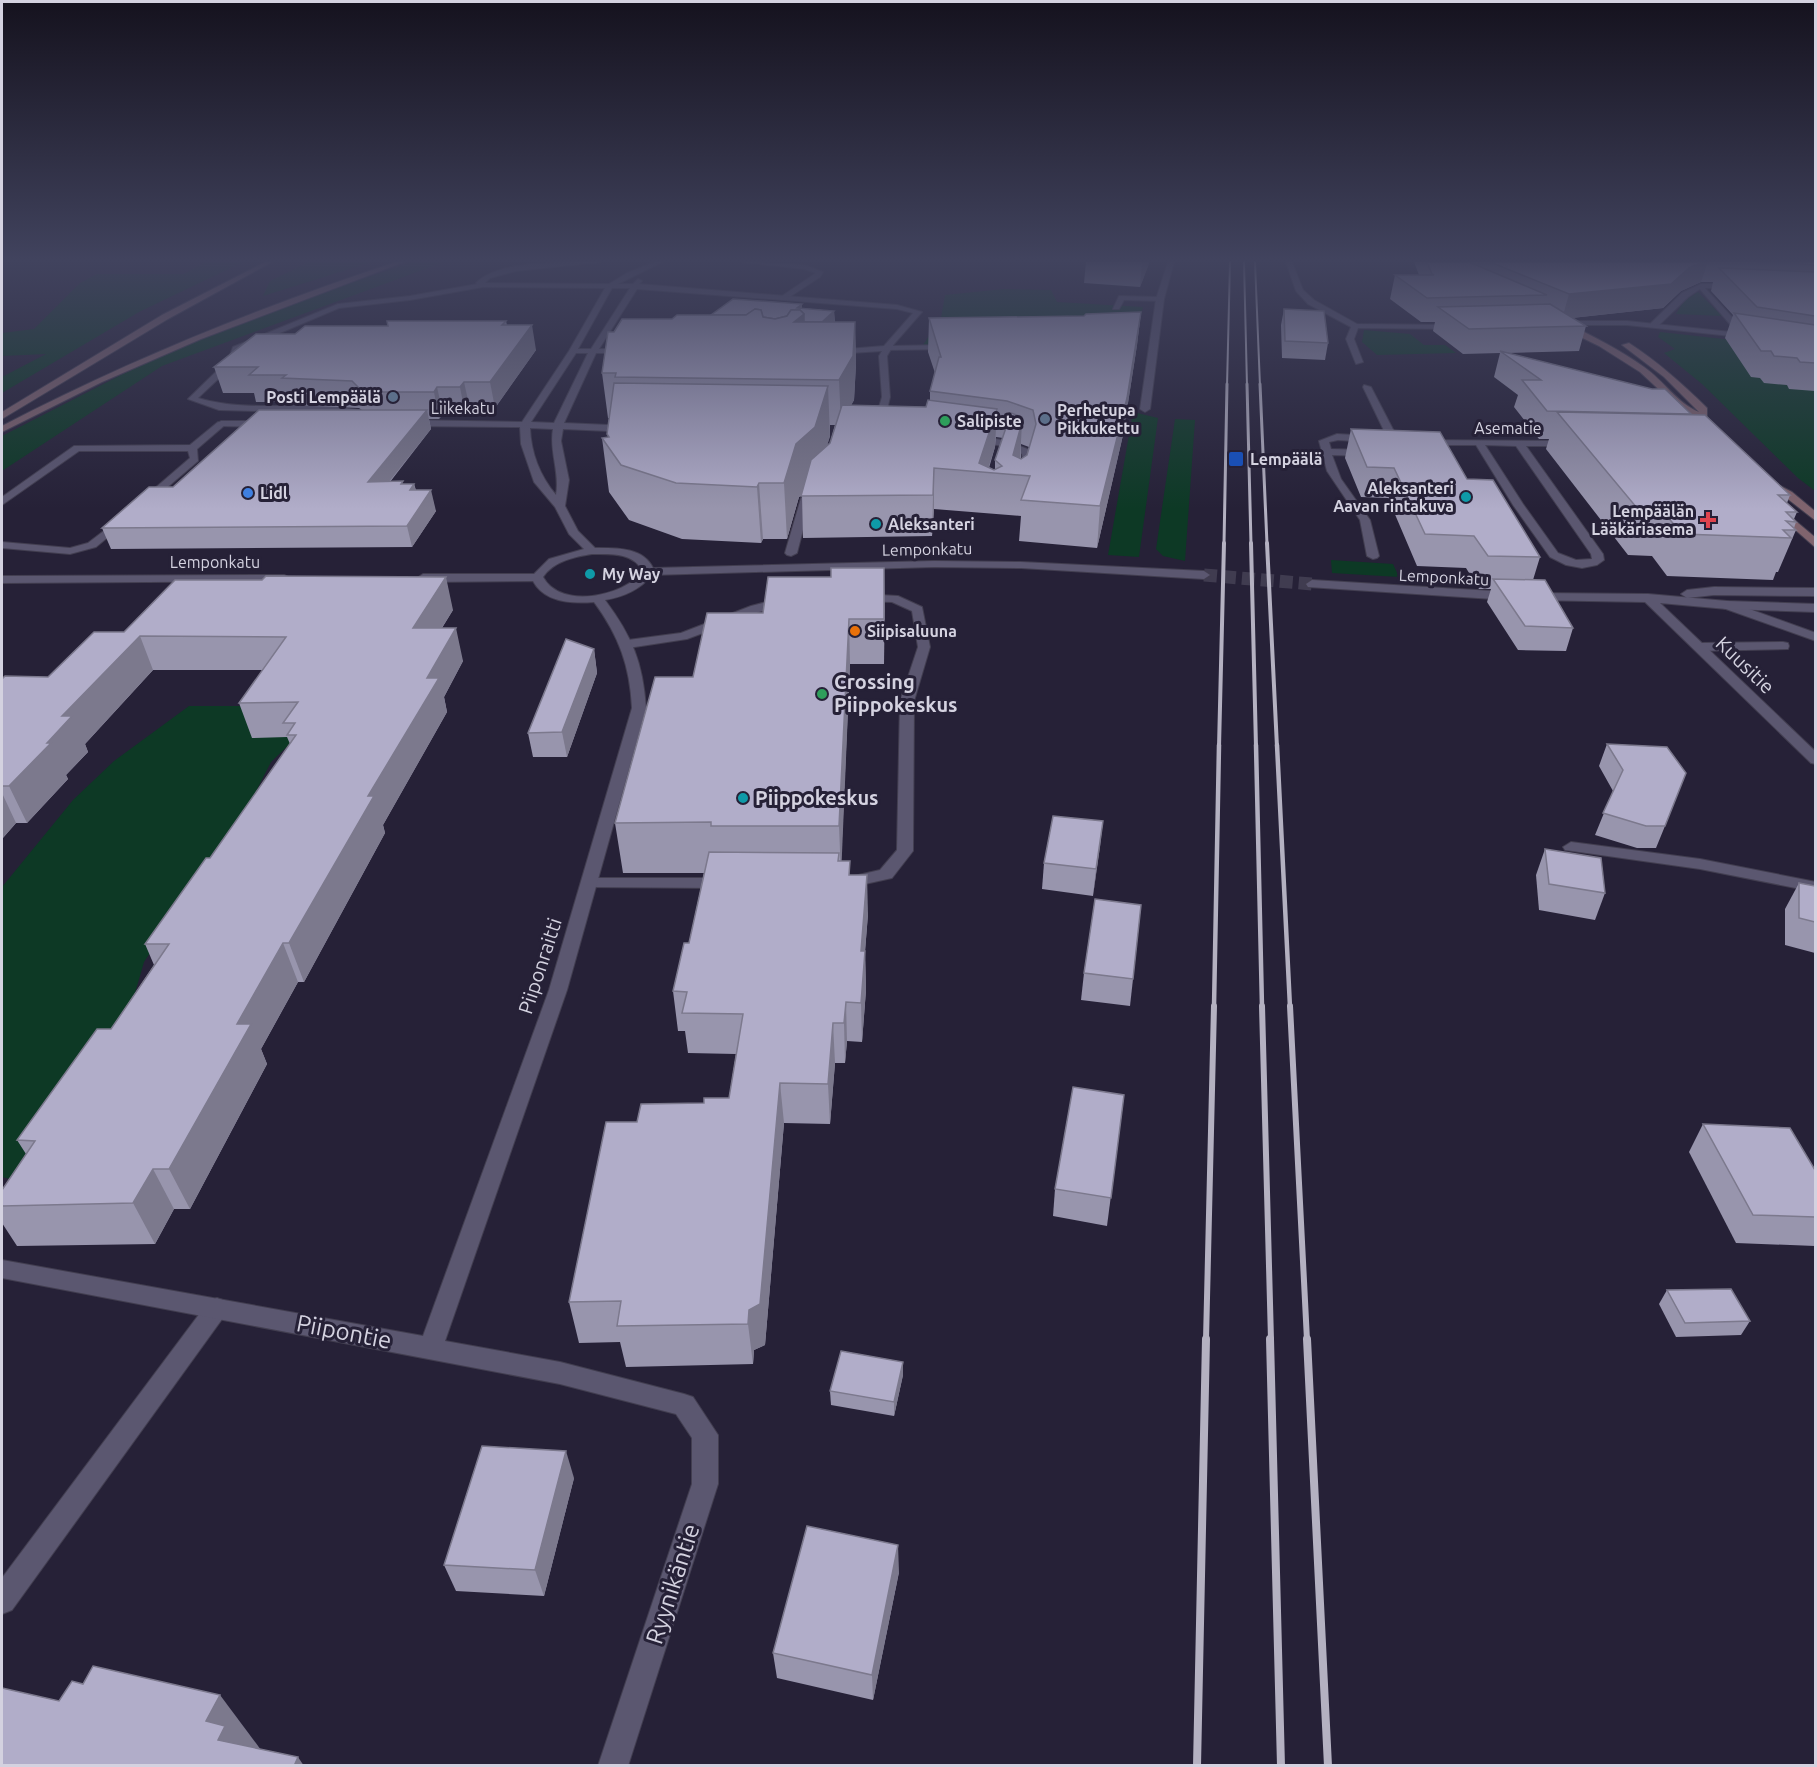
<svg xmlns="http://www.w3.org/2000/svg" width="1817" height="1767" viewBox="0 0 1817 1767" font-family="Ubuntu,sans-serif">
	<rect width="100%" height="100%" fill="#262137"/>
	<g fill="#0d3925">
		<path d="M205,262h38l-104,50 -137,81v-16l44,-23 -44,2v-23l32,-4 46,-46 17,-9h87z"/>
		<path d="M309,262h63l-109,34 7,-15z"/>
		<path d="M412,262h32l-282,104 -160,105v-35l121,-62 59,-27 131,-51z"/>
		<path d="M1004,289l47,1 6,12 86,5 -9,38 -60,-3 -151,3 18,-27 4,-23z"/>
		<path d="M1698,292l24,24 -46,-2 8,-13z"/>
		<path d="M1364,330l46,4 14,11h21l11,8 -79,2 -15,-13z"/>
		<path d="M1660,332l109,12 46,8v139l-17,-13 -96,-94 -38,-31 11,-4 -17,-12z"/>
		<path d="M1133,412l25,6 -19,139 -31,-2z"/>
		<path d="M1175,419l20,1 -10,141 -22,-5 -7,-7z"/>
		<path d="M1331,560l62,4 6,13 -67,-4z"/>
		<path d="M189,706h92l16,31 -26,25 -22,43 -105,157 -11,38 -119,180 -12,-3v-290l71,-87 41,-39z"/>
	</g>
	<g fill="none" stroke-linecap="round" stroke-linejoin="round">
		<path stroke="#403c50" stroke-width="13" stroke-dasharray="13 6" stroke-linecap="butt" d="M1204,575l108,9"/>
		<defs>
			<g id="service">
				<path d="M576,262h25l-85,9 -26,7 -5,5 1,4h-6l-4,-4c21,-21 72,-20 100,-21z"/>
				<path d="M743,262l62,3 18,7 -3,5 -35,23 -3,-4 34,-23 -12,-4z"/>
				<path d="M1286,262h6l11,28 11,10 43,24 97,1 4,2 -4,2 -96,-1 -4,11 9,23 -7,2 -10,-25 5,-12 -43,-23 -12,-13z"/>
				<path d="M1701,284l45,48v4h-6l-40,-47 -12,8 -31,30h-6v-4l31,-30z"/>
				<path d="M1119,296l41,1 4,2 -4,2 -36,-1 -5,9h-6z"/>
				<path d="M949,345h3v4l-65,1 -4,-2 4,-2z"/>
				<path d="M1364,385l7,2 28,54 -2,2 -8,-2 -26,-54z"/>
				<path d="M218,422l8,2 -29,25 1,12 -49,42 -9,-2 50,-43 -2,-7h-109l-77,54v-8l72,-51 116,-1z"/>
				<path d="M1337,434l35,2 5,3 -5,3 -34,-2 -9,2 2,7 35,1 5,3 -5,3 -34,-1 9,24 29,41 9,36 -2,2 -4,1 -6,-3 -7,-36 -33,-49 -8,-30z"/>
				<path d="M811,490l5,3 -5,6 -14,54 -6,3 -4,-1 -2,-2 16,-55z"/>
				<path d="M122,517l5,3 -1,2 -30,25 -26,7 -68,-6v-6l68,6 18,-5z"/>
				<path d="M862,594l36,2 24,11 8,40 -16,54 -1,150 -21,27 -45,10 -8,-5 2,-4 39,-9 17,-20 3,-149 18,-54 -6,-36 -20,-9 -34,-1 -2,-3z"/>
				<path d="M786,597l4,1v6l-31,8 -72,27 -59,9 -6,-4 6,-4 53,-7 70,-27z"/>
				<path d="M1727,601l89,32v8l-93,-33v-6z"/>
				<path d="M1783,642l5,1 1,3 -1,3 -90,2 -6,-4 6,-4z"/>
				<path d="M1571,842l129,17 116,23v10l-116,-23 -135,-19 -2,-3z"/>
				<path d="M589,878h134l8,5 -8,5 -140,-1 -2,-4 2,-4z"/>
				<path d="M217,1298l8,3 4,7 -4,7 -213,295 -10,4v-36l207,-277z"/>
			</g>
			<g id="minor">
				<path d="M654,262h8l-44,22h15l5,-5 4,2 -3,3 258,21 25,7 -28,32 -7,12 3,41 -7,30 -5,3 -5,-3 9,-30 -3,-41 3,-5 -47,3 -4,-2 4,-2 49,-4 29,-33 -16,-4 -260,-20 -38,60h27l4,2 -4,2h-30l-32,70 67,3 5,3 -5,3 -68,-3 -2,12 8,39 -4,26 13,25 17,17c21,0 48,-1 58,20l281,-7 87,1 183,9 6,4 -6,4 -183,-11 -87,-1 -282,8c-12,15 -29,22 -47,25 27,36 38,63 41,108l-79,282 -122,351 115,21 124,32 9,3 25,38v49l-90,282h-30l94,-282v-46l-16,-24 -116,-30 -558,-106v-18l421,76 126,-346 83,-282c-2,-42 -13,-72 -38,-106 -23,2 -50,0 -61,-21l-110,1 -6,-4 6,-4h111l15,-15 35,-10 -15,-15 -14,-27 -21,-25 -13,-38 -1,-17 -112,-1 -5,-3 5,-3 114,2 47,-71 36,-63 -122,-1 -73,13 -71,8 -99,42 -5,13 -37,35c54,16 110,1 164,13l5,6 -2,2 -25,-6 -121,-3 -31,-11 40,-39 5,-13 105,-43 72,-8 73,-13 126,1 18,-11zM612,288h18l-39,61h-13zM576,353h12l-34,70 -23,-1zM530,428l23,1c-4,22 7,43 3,66 -16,-19 -25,-42 -26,-67zM592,554c18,0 42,-2 51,18 -20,24 -82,38 -100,5 11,-16 31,-20 49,-23z"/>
				<path d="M1168,262h6l-10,37 -14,110 -5,3 -5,-3 16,-110z"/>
				<path d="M1701,284h33l4,2 -4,2h-36z"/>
				<path d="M1559,321h68l123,13 4,2 -4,2 -123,-13h-71v-4z"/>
				<path d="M221,421h44l5,3 -5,3 -47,-1 -2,-2z"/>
				<path d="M974,435l33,6 23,9 2,12 -9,2 -1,-10 -20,-8 -31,-6 -2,-2z"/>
				<path d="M1422,440l151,1 2,2 -5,3h-44l77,108 1,6 -7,5 -15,3 -16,-3 -16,-8 -37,-52 -37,-60h-51l-5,-3zM1485,445l31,1 75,108 1,5 -16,1 -18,-7 -35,-49z"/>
				<path d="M284,575l4,2v4l-286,2v-7z"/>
				<path d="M1312,580l197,12 6,4 -6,4 -201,-13 -2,-3z"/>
				<path d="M1714,587l102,1v8l-102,-1 -27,3 -6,-4 6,-4z"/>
				<path d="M1535,593l113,1 79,7 89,3v8l-89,-3 -67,-6 156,149v12l-5,-1 -166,-161 -114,-2 -2,-3z"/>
			</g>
			<g id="secondary">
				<path d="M265,262h7l-104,57 -166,100v-7l160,-97z"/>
				<path d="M396,262h8l-203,77 -99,43 -100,50v-6c127,-66 258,-119 394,-164z"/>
				<path d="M1560,323h6c27,13 54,27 78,44 20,14 33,36 55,45l-35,-35 -42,-32 7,-2c29,19 54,41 78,65v9l11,13 -8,2 -11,-13 -16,-7 -43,-40 -41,-26 -39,-19z"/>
				<path d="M1771,481l21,11 24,20v9l-32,-25 -17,-10v-4z"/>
				<path d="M1779,507l37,31v10l-41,-36 -1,-2z"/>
			</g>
		</defs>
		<use href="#service" stroke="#423e50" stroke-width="2"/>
		<use href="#minor" stroke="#423e50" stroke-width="2"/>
		<use href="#secondary" stroke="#423e50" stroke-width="2"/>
		<use href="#service" fill="#5b5770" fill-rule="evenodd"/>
		<use href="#minor" fill="#5b5770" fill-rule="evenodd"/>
		<use href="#secondary" fill="#80646e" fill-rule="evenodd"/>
		<g stroke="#b4b1c1" stroke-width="2">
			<path d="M1244,262l3,124"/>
			<path d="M1255,262l5,124"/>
			<path d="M1227,386l3,-124"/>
		</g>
		<g stroke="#b4b1c1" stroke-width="3">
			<path d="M1247,384l4,160"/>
			<path d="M1260,384l7,160"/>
			<path d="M1224,544l3,-160"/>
		</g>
		<g stroke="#b4b1c1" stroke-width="4">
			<path d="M1251,543l5,204"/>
			<path d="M1267,543l10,204"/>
			<path d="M1219,747l5,-204"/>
		</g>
		<g stroke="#b4b1c1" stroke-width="4.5">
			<path d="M1256,745l6,262"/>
			<path d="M1277,745l13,262"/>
			<path d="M1214,1007l5,-262"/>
		</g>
		<g stroke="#b4b1c1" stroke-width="6">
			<path d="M1262,1006l9,334"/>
			<path d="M1290,1006l17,334"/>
			<path d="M1206,1340l8,-334"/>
		</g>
		<g stroke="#b4b1c1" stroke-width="8">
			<path d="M1270,1339l11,427"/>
			<path d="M1307,1339l21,427"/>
			<path d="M1197,1766l9,-427"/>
		</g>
	</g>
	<g fill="#9895ad" fill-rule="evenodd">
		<path d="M1086,262h63l-1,4 -8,21 -56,-4z"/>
		<path d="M1414,262h401v129l-26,-2 -2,-4 -23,-2 -4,-5 -9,-1 -26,-39 8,-23 -22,-24 2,-9h-12l-20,9 -18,17 -91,10 14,8 -7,25 -72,2 184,61 -1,1 100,80 -3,8 10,9 -3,7 2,3 -2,6 2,2 -18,42h-2l-3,8 -106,-4 -15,-20 -24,-1 -82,-106 3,-10h-10l-25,-32 4,-12 -24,-18 6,-24 -37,1 -30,-23 2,-9h-14l-31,-23 5,-24h24z"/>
		<path d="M802,308l32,3 1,11h20l1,42 -2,36 -3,5 75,2 4,-7v-9l5,-18 -7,-21 1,-34 155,-2 57,-4 -4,33 -14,90 -26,113 -78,-7 2,-25 -87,-7 -2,27 -129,2 -1,-43 -3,2 -12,42h-24l-2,4 -79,-4 -53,-19 -20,-28 -7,-54h6l1,-20h-1l-6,-45 12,-41 58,-13zM830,425h5l-5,18 -3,2 3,-9zM996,437l7,1 -8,22v10h-1l-5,-2 6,-21zM1021,444l8,3 -2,8 -6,4z"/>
		<path d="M1284,309l44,34 -3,17 -43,-2 -1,-33z"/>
		<path d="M506,321l1,4 29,25 -41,58 -25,1 -5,5h-22l-4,5h-10l2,10 -41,53 14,2h10l2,6 20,21 -24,36 -301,2 -9,-21 71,-41 189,-77 -3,-2 -69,-3 -1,-3h-33l-2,-9h-31l-9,-26 81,-33 93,-8z"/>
		<path d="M1351,429l116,50 73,78 -7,23 40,48 -7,23 -48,-1 -31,-48 4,-13h-12l-13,-21 -49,-2 -29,-68 -27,-1 -16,-39z"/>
		<path d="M884,568v96h-34l-9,197 9,14 18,39 -3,37 1,39 -4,52 -15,-1 -2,22h-10l-5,61 -46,-1 -19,222 -11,5 -1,14 -127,3 -6,-25 -41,1 -10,-41 68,-180 67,-19 25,-5 7,-44 -48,-1 -3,-22h-7l-5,-40 16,-48 15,-70h-81l-8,-50 78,-146 70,-64 68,-36z"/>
		<path d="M453,610l-11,18 21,33 -19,36 3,15 -64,113 2,8 -81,149h-6l-37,67 6,15 -77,145h-16l-19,35 -138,2 -15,-23v-33l24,-36 -9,-14 94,-111 43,-64 -9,-21 65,-86 80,-114 -3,-7 -35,1 -13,-35 24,-33h-110l-68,74 3,8 -22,23 2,4 -41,44h-11l-14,16v-160l46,-2 76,-45z"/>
		<path d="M594,649l3,24 -30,84h-34l-5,-24z"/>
		<path d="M1607,744l58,82 -9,22h-19l-42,-13 18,-44 -14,-25z"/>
		<path d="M1103,821l-10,75 -51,-7 2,-26z"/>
		<path d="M1545,849l60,44 -10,27 -56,-10 -3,-35z"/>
		<path d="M1799,883l16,3v67l-30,-8v-36z"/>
		<path d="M1084,973l49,6 -3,27 -49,-6z"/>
		<path d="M1124,1095l-17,131 -54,-10 2,-27z"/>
		<path d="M1703,1124l112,46v76l-79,-3 -47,-91z"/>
		<path d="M1667,1290l83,31 -9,14 -65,2 -17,-33z"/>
		<path d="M903,1362v13l-9,41 -63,-11 -1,-14z"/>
		<path d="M574,1478l-30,118 -88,-5 -12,-26z"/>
		<path d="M899,1572l-26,128 -96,-22 -4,-25z"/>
	</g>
	<g fill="#7c798d">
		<path d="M1142,262h7l-1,4 -8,21z"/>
		<path d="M1703,262h5l-7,20 -20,9 -18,17 -101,11 7,-25 120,-26z"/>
		<path d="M802,304v11l2,-1 2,41 -12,-33 3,-14z"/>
		<path d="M834,311l1,16 -23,4z"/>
		<path d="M1141,312l-4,33 -14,90 -26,113 3,-42z"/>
		<path d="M855,322l1,42 -2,36 -13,25 -2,-45z"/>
		<path d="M532,325l4,25 -41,58 -5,-26z"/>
		<path d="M464,382l6,27 -5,5 -5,-27z"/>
		<path d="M828,386l2,50 -13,44 -18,17 -12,42 -3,-56 12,-39z"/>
		<path d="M437,387l6,27 -4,5 -5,-27z"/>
		<path d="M997,409l-2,38 -8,25 -8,-9z"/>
		<path d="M427,410l4,19 -58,73 -5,-20z"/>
		<path d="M1022,422l-2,39 -7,-6z"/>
		<path d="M934,468v41l-2,27 1,-41z"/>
		<path d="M759,483l4,56 -2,4 -4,-56z"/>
		<path d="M414,484l5,21 -9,-15z"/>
		<path d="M431,490l5,21 -24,36 -5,-21z"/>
		<path d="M884,568l1,43 -1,53z"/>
		<path d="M446,577l7,33 -32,51 -8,-33z"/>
		<path d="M849,619l1,45 -9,213 -2,-51z"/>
		<path d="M456,628l7,33 -19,36 3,15 -64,113 2,8 -81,149 -15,-39 79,-147 59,-118z"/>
		<path d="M140,636l13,34 -68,74 3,8 -22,23 2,4 -41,44 -18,-37 38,-43 15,-27z"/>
		<path d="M594,649l3,24 -30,84 -5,-25z"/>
		<path d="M2,793l14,30 -14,16z"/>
		<path d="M1103,821l-3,26 -7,49 3,-27z"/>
		<path d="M867,875l1,39 -6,76 -1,-39z"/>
		<path d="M283,943l15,39 -37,67 6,15 -77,145 -21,-40 68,-145z"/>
		<path d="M865,951l1,39 -4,52 -1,-39z"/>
		<path d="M846,1002l1,39 -2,22 -1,-40z"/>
		<path d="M833,1023l2,40 -5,61 -2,-40z"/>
		<path d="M780,1083l4,40 -19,222 -11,5 -1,14 -5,-40 1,-14z"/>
		<path d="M153,1169l21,40 -19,35 -22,-41z"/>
		<path d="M903,1362v13l-9,41v-14z"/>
		<path d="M566,1451l8,27 -30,118 -9,-26z"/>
		<path d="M898,1545l1,27 -26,128 -1,-25z"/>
		<path d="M220,1695l50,67 -52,-22 -12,-19z"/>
		<path d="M298,1757l6,9h-10z"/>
	</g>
	<g fill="#b1adc9" stroke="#7c798d" stroke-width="1.5">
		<path d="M1427,262h42l78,33 -120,3 -32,-23h39l-2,-1z"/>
		<path d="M1490,262h213l-14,6 -18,16 -102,10z"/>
		<path d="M1757,262h58v3z"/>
		<path d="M1719,268l96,4v44l-58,-9z"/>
		<path d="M733,299l69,5 -5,4 37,3 -12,11h-18v-8l-4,-4h-9l-4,6 -12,3 -12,-2 -2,-7 -6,-1 -9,6h-35z"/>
		<path d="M1550,304l36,22 -117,3 -31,-22z"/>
		<path d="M755,309l6,1 2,7 12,2 12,-3 4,-6h9l4,4 -10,8h61l-2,34 -14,24 -224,-3 1,-4h-14l6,-41h6l8,-13h50l5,-4h69z"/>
		<path d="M1284,309l40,2 4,32 -43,-2z"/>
		<path d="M1141,312l-14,86 -27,108 -79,-6 9,-24 -96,-8 -1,27 -132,1 10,-36 19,-17 12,-38 84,2 2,-7 69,9 -18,54 15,7 8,-4 -7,-6 16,-47 11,4v5l-9,33 8,4 6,-4 9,-31 -3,-14 -26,-9 -77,-10 9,-34h2l-12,-39 155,-2 2,-2z"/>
		<path d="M1734,313l81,12v38l-15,-1 -3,-4 -23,-2 -3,-5h-10z"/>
		<path d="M387,321h119l-4,4h30l-42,57h-26l-4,5h-23l-3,5h-71l-11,-11 -70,-3 4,-3h-37l9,-8h-44l42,-33h39l10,-8h83z"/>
		<path d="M1500,351l152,38h13l26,25 -144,-3 -25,-31h19z"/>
		<path d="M614,383l214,3 -13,41 -19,17 -12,39h-25l-2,4 -81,-4 -55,-18 -19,-27 7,-1 -2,-3z"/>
		<path d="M259,410h168l-59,72 35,-1 -2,3h13l-4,6h21l-24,36 -305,2 47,-41h24z"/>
		<path d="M1557,412l148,3 85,80h-12l19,17h-11l10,10 -10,-1 10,9h-13l8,8 -109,-4 -16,-19 -24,-1z"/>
		<path d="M1351,429l89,3 27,47 26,1 47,77 -52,-1 -14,-20 -49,-2 -31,-66 -27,-1z"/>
		<path d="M831,568h53v51h-35l-10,207h-128v-4l-96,1 40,-146h38l14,-64h56l5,-36h63z"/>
		<path d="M266,576l180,1 -33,51h43l-29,50h12l-71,118h6l-85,147h-6l-46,81h14l-82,145h-16l-20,34 -131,3v-16l33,-49 -18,-1 80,-111h14l58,-85h-24l61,-86h4l86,-123h-9l8,-12h-12l15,-21 -59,1 47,-66 -146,-1 -78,80h10l-25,27h4l-42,43h-7v-107l3,-3 43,1 46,-45h30l51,-52h87z"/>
		<path d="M1493,579l52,1 28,48 -48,-2z"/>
		<path d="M566,639l28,10 -32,83 -34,1z"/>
		<path d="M1607,744l60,3 19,26 -21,53h-19l-43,-13 20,-43z"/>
		<path d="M1053,816l50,5 -7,48 -52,-6z"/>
		<path d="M1545,849l56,9 4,35 -56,-9z"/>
		<path d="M709,852l130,1 -1,8h12l-1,14h18l-6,76h4l-4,52 -15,-1 -2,21h-11l-5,61 -48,-1 -20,221 -11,6 -1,14 -131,2 4,-25 -52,1 37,-180h31l4,-18 63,-1v-5h25l14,-84 -61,-1 5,-21 -14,-1 11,-48h5z"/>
		<path d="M1799,883l16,3v36l-16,-4z"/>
		<path d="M1095,899l46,6 -8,74 -49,-6z"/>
		<path d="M1073,1087l51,8 -13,103 -56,-9z"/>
		<path d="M1703,1124l87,4 25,42v47l-62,-2z"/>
		<path d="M1731,1289l19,32 -65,2 -18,-33z"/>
		<path d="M841,1351l62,11 -9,40 -64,-11z"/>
		<path d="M482,1446l84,5 -31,119 -91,-5z"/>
		<path d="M807,1526l91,19 -26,130 -99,-22z"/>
		<path d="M93,1666l127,29 -14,26 19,5 -7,14 80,17 -4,9h-292v-78l57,13 13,-20 11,3z"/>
	</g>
	<linearGradient id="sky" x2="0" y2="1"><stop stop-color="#15121e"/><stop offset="0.51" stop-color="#41435e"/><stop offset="1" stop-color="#41435e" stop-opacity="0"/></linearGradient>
	<rect width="1817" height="509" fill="url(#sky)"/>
	<g fill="#5c6f8a" stroke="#262137" stroke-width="2">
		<circle cx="393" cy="397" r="6"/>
		<circle cx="1045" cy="419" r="6"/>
	</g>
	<g fill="#2e9e5b" stroke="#262137" stroke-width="2">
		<circle cx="945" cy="421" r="6"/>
		<circle cx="822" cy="694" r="6"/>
	</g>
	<rect fill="#1a4fb4" stroke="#262137" stroke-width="2" x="1228" y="451" width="16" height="16" rx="3"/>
	<circle fill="#3f7fe0" stroke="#262137" stroke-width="2" cx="248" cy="493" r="6"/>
	<g fill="#0f9aa8" stroke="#262137" stroke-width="2">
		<circle cx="1466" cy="497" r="6"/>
		<circle cx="876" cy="524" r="6"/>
		<circle cx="590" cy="574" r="6"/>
		<circle cx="743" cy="798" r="6"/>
	</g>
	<path fill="#e0444e" stroke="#262137" stroke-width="2" d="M1705 511h6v6h6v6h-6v6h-6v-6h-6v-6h6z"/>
	<circle fill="#e8710a" stroke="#262137" stroke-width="2" cx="855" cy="631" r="6"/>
	<g text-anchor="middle" stroke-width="6" stroke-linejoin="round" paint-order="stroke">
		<g font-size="16" font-weight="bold" fill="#d4d2e0" stroke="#262137" text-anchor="start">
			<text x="381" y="403" text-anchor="end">Posti Lempäälä</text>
			<text x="1057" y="416">Perhetupa<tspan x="1057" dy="18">Pikkukettu</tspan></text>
			<text x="957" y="427">Salipiste</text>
			<text x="1250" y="465">Lempäälä</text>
			<text x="1454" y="494" text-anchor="end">Aleksanteri<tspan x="1454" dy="18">Aavan rintakuva</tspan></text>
			<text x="260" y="499">Lidl</text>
			<text x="1694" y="517" text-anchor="end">Lempäälän<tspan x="1694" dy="18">Lääkäriasema</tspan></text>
			<text x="888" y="530">Aleksanteri</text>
			<text x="602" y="580">My Way</text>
			<text x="867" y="637">Siipisaluuna</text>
		</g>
		<g font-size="16" fill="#d4d2e0" stroke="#262137">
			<text x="463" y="414">Liikekatu</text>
			<text x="1508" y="434">Asematie</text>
			<text transform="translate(927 549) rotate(-1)" y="6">Lemponkatu</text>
			<text x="215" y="568">Lemponkatu</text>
			<text transform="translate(1444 577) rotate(3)" y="6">Lemponkatu</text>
		</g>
		<g font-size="20" fill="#d4d2e0" stroke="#262137">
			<text transform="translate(1745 665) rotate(44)" y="7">Kuusitie</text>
			<text transform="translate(540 966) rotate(-72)" y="7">Piiponraitti</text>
		</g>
		<g font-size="20" font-weight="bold" fill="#d4d2e0" stroke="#262137" text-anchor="start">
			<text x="834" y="689">Crossing<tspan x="834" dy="23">Piippokeskus</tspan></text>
			<text x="755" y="805">Piippokeskus</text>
		</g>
		<g font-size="24" fill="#d4d2e0" stroke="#262137">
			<text transform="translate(344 1332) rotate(11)" y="8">Piipontie</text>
			<text transform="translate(673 1584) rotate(-72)" y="8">Ryynikäntie</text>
		</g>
	</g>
	<rect width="1817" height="1767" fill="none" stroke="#d4d2e0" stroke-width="6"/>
</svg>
